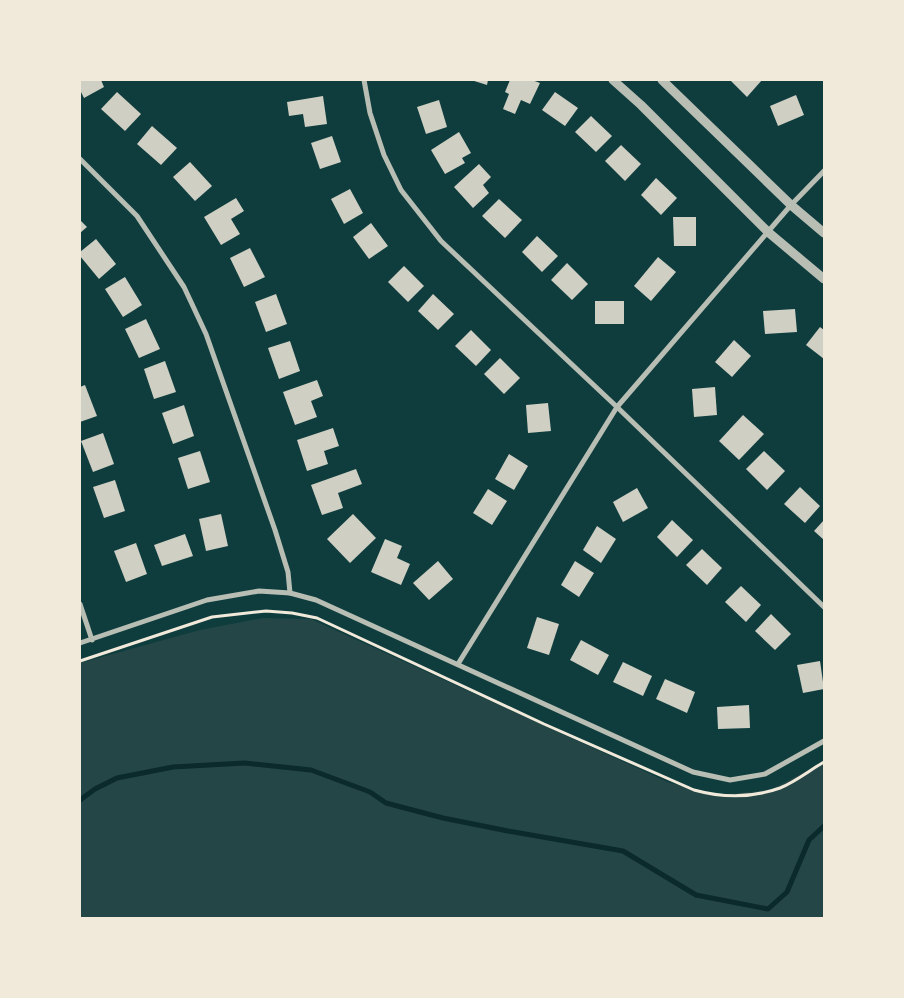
<svg xmlns="http://www.w3.org/2000/svg" width="904" height="998" viewBox="0 0 904 998" font-family="Roboto,sans-serif">
	<rect width="100%" height="100%" fill="#0f3d3e"/>
	<path fill="#244646" d="M263,618l48,1 359,164 50,12 50,-5 54,-28v156h-744v-255l120,-33z"/>
	<g fill="none" stroke-linecap="round" stroke-linejoin="round">
		<path stroke="#0a2a2b" stroke-width="5" d="M80,800l15,-11 22,-11 56,-11 72,-4 66,7 59,22 16,11 57,15 65,13 115,20 73,44 72,14 19,-17 22,-52 15,-14"/>
	</g>
	<g fill="#cfcfc3">
		<path d="M80,80h21l3,7 -20,11 -4,-8z"/>
		<path d="M471,80h17l-1,5z"/>
		<path d="M510,80h22l8,3 -10,21 -9,-4 -6,14 -12,-5 6,-15 -4,-2z"/>
		<path d="M730,80h32l-15,17z"/>
		<path d="M117,92l24,22 -16,17 -24,-22z"/>
		<path d="M555,92l23,16 -13,18 -23,-16z"/>
		<path d="M796,95l8,20 -26,11 -8,-20z"/>
		<path d="M323,96l4,28 -22,3 -2,-13 -14,2 -2,-14z"/>
		<path d="M439,100l8,27 -21,7 -9,-27z"/>
		<path d="M591,116l21,20 -16,16 -21,-20z"/>
		<path d="M152,126l25,22 -16,17 -24,-21z"/>
		<path d="M459,132l12,21 -9,5 3,5 -20,11 -14,-24z"/>
		<path d="M332,136l9,26 -21,7 -9,-26z"/>
		<path d="M621,145l20,19 -16,17 -20,-20z"/>
		<path d="M190,162l22,24 -17,15 -22,-24z"/>
		<path d="M479,164l12,13 -8,8 6,8 -16,15 -19,-21z"/>
		<path d="M656,178l21,20 -16,17 -20,-20z"/>
		<path d="M350,189l13,24 -19,11 -13,-25z"/>
		<path d="M236,198l8,13 -13,8 9,15 -19,11 -17,-28z"/>
		<path d="M499,199l23,21 -17,18 -23,-22z"/>
		<path d="M673,217h23v29h-22z"/>
		<path d="M80,220l7,7 -7,6z"/>
		<path d="M371,223l17,23 -19,13 -16,-22z"/>
		<path d="M537,236l21,20 -16,16 -20,-20z"/>
		<path d="M96,239l20,25 -17,15 -19,-23v-4z"/>
		<path d="M250,248l15,29 -21,10 -14,-29z"/>
		<path d="M658,257l18,15 -25,29 -17,-15z"/>
		<path d="M567,263l21,21 -16,16 -21,-20z"/>
		<path d="M404,266l20,20 -16,16 -20,-20z"/>
		<path d="M125,277l17,28 -19,12 -18,-28z"/>
		<path d="M276,294l11,30 -21,8 -11,-30z"/>
		<path d="M433,294l21,20 -16,16 -20,-19z"/>
		<rect x="595" y="301" width="29" height="23"/>
		<path d="M795,309l2,23 -32,2 -2,-23z"/>
		<path d="M146,319l14,30 -21,9 -14,-29z"/>
		<path d="M820,327l4,3v29l-18,-14z"/>
		<path d="M471,330l20,20 -15,16 -21,-20z"/>
		<path d="M734,340l17,16 -19,21 -17,-15z"/>
		<path d="M290,341l10,30 -21,8 -11,-31z"/>
		<path d="M500,358l20,20 -16,16 -20,-20z"/>
		<path d="M165,361l11,31 -22,7 -10,-30z"/>
		<path d="M317,380l6,16 -12,5 6,16 -22,8 -12,-33z"/>
		<path d="M85,385l12,31 -17,6v-35z"/>
		<path d="M715,387l2,28 -23,2 -2,-28z"/>
		<path d="M548,403l3,28 -23,2 -2,-28z"/>
		<path d="M184,405l10,31 -21,8 -11,-31z"/>
		<path d="M743,415l21,19 -25,26 -20,-19z"/>
		<path d="M333,428l6,18 -15,5 4,13 -21,7 -10,-31z"/>
		<path d="M103,433l11,31 -21,8 -12,-31z"/>
		<path d="M200,451l10,31 -22,7 -10,-31z"/>
		<path d="M764,451l21,20 -18,19 -21,-21z"/>
		<path d="M509,454l19,12 -14,24 -19,-11z"/>
		<path d="M356,469l6,15 -24,9 5,15 -21,7 -11,-30z"/>
		<path d="M115,480l10,31 -21,7 -11,-31z"/>
		<path d="M800,487l20,19 -15,17 -21,-19z"/>
		<path d="M637,488l11,20 -25,14 -10,-20z"/>
		<path d="M488,489l19,12 -15,24 -19,-12z"/>
		<path d="M221,514l7,32 -22,5 -7,-32z"/>
		<path d="M353,514l23,24 -26,25 -23,-24z"/>
		<path d="M672,520l21,20 -16,17 -20,-20z"/>
		<path d="M824,520v20l-10,-9z"/>
		<path d="M597,526l19,13 -15,24 -18,-13z"/>
		<path d="M185,534l8,22 -31,10 -8,-21z"/>
		<path d="M385,539l17,7 -5,12 13,6 -9,21 -30,-13z"/>
		<path d="M136,543l11,31 -21,8 -12,-31z"/>
		<path d="M702,549l20,19 -15,17 -21,-20z"/>
		<path d="M438,561l15,18 -24,21 -16,-17z"/>
		<path d="M575,561l19,12 -15,24 -18,-12z"/>
		<path d="M741,586l20,19 -15,17 -21,-20z"/>
		<path d="M771,614l20,20 -16,16 -20,-19z"/>
		<path d="M537,617l22,7 -10,31 -22,-7z"/>
		<path d="M581,640l28,15 -11,20 -28,-15z"/>
		<path d="M820,661l4,28 -21,4 -6,-28z"/>
		<path d="M623,662l29,14 -9,20 -30,-14z"/>
		<path d="M665,679l30,13 -8,21 -31,-14z"/>
		<path d="M749,705l1,23 -32,1 -1,-22z"/>
	</g>
	<g fill="none" stroke-linecap="round" stroke-linejoin="round">
		<path stroke="#f1e9da" stroke-width="3" d="M80,661l132,-44 54,-6 26,2 25,5 227,106 150,66c29,8 58,8 86,-2 15,-6 30,-18 44,-26"/>
		<g stroke="#b8beb3" stroke-width="5">
			<path d="M364,80l6,33 14,42 17,35 40,51 176,166 207,200"/>
			<path d="M80,159l57,57 47,71 22,47 69,196 13,42 2,21"/>
			<path d="M80,604l12,36"/>
			<path d="M80,643l127,-43 52,-9 31,2 26,7 377,172 37,8 35,-6 59,-33"/>
			<path d="M458,664l159,-257 174,-202 33,-34"/>
		</g>
		<g stroke="#b8beb3" stroke-width="9">
			<path d="M613,80l28,25 127,127 56,47"/>
			<path d="M662,80l129,125 33,28"/>
		</g>
	</g>
	<rect width="904" height="998" fill="none" stroke="#f1e9da" stroke-width="162"/>
</svg>
